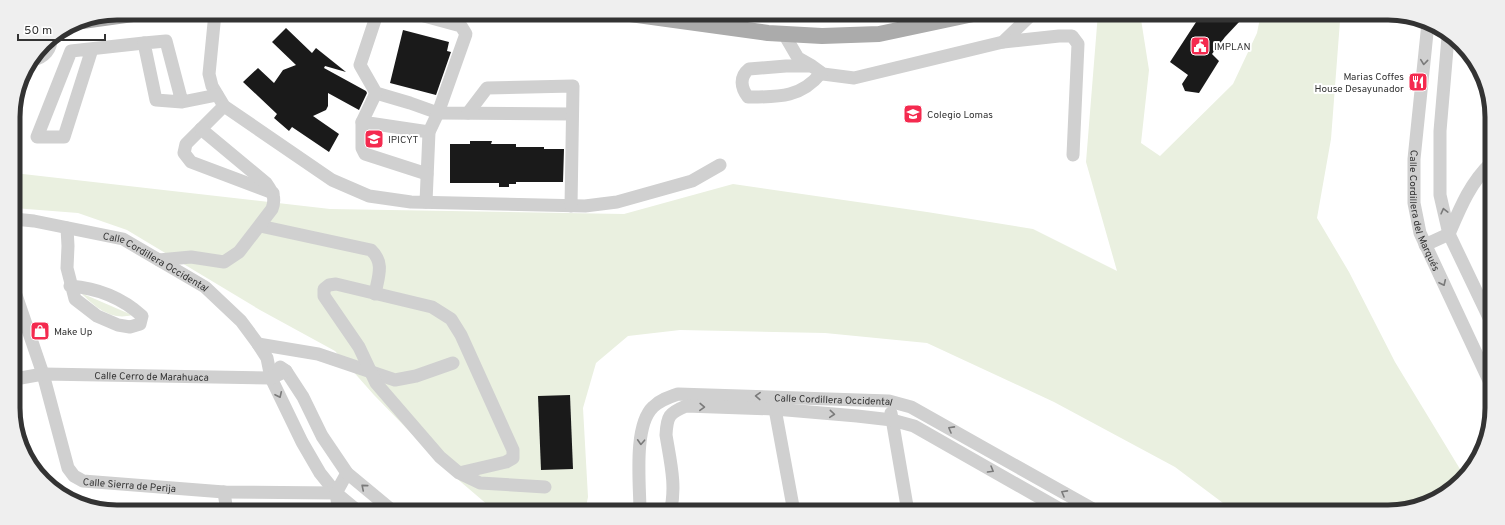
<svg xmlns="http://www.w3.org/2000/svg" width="1505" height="525" viewBox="0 0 1505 525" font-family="Overpass,sans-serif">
	<rect width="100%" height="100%" fill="#fff"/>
	<g fill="#eaf0e0">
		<path d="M1098,13h42l9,57 -8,73 19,13 73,-72 24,-51 4,-20h77l2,8 -9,118 -14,79 32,54 46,90 68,112 -12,17 -56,21h-160l-60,-45 -121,-65 -127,-59 -102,-10 -145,-3 -52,6 -32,27 -13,45 5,89 -3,15h-89l-48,-41 -74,-76 -39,-44 -75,-41 -133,-80 -49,-17 -64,-5v-35l316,36 294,5 109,-30 194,28 106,17 84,42 -31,-109z"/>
		<path d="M81,293l51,22c-21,6 -37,-8 -51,-22z"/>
	</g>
	<g fill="#1a1a1a">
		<path d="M1202,13l16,9 9,-9h2l11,8 -15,16 -13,17 7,7 -20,32 -14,-2 -3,-7 6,-9 -18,-13z"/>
		<path d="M286,28l26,25 4,-5 30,24 -21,-6 -1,2 42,23 1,2 -8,17 -31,-17v13l-2,4 -13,6 26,18 -10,18 -37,-25 -3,4 -15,-13 3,-4 -34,-32 15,-14 16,15 9,-13 13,-5 -24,-23z"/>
		<path d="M403,30l46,12 -2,9 4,1 -15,43 -46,-12z"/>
		<path d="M470,141h22l-1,3h25v3h28v2h20l-1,33h-47v2h-7v3h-10v-4h-49v-39h20z"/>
		<path d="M570,395l3,74 -32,1 -3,-74z"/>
	</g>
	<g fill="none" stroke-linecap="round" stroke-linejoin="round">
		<g stroke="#d0d0d0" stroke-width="13">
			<path d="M215,13l-6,61 3,12 12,20 108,74 37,16 42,6 174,4 32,-4 75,-21 28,-16"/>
			<path d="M380,13l-3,1 -17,51 16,28 34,10 28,10 134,1"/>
			<path d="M413,13l48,13 5,8 -28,79 -9,19 -3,70"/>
			<path id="s1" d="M1428,23l-14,136v44l6,30 72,154"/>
			<path d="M784,34l14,24 14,8 11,8 31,4 149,-36 30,-29"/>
			<path d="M1448,37l-8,94v64l9,39 43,90"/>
			<path d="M1003,42l56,-6h13l6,8 -5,111"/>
			<path d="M92,49l-28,88h-27l34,-86 73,-8"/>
			<path d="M32,60c12,-2 20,-11 19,-23"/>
			<path d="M811,66h-25l-37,3c-10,8 -8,19 -1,28 30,0 53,1 73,-24"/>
			<path d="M376,93l-14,29 67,10"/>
			<path d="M182,102l-16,-61 -22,2 12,57 26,2 35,-7"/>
			<path d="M224,106l-38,38 -2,9 7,9 82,31"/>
			<path d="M468,113l19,-25 86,-2 -2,120"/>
			<path d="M362,122v26l3,6 62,20"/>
			<path id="s2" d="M14,219l20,2 89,18 82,48 36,34 17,23 9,14 4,20 31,64 18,31 16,20 23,19"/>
			<path d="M260,226l111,24c14,13 7,27 4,44"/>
			<path d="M67,228l1,18 -1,22 8,31 22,17 21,9 12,2 10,-3 2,-8c-20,-18 -45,-28 -72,-30"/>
			<path d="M1425,245l24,-11c11,-26 21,-51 42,-71"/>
			<path d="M159,260l32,-3 33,5 15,-10 33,-43c4,-11 1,-16 -6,-26l-65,-54"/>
			<path id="s3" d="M14,289l29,85 25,94 6,8 9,5 141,11 112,1 11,-20"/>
			<path d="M258,344l60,10 77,26 21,-4 37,-13"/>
			<path d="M280,367l6,4 17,26 19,39 25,37 47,39"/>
			<path id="s4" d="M15,379l28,-5 228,4 15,-7"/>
			<path d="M775,409l19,103"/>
			<path d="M891,413l17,99"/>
			<path d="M459,473l47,-11 7,-4v-8l-52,-115 -10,-16 -19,-12 -96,-23 -7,1 -5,4v7l35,51 17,36 64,74 19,16 21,10 65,4"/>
			<path d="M224,492l3,20"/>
			<path d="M336,493l3,19"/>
			<path id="s5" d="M640,512c0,-27 -7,-86 13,-105 7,-7 16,-10 25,-13l211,7 22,6 187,105"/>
			<path d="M670,512c7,-25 0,-52 -4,-77 1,-19 3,-22 20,-29l89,3 82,7 35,4 22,6 151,86"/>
		</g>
		<g stroke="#ababab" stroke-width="16">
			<path d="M623,13l145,20 54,3 57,-2 99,-21"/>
			<path d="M75,22l65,-9"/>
		</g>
	</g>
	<defs><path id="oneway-chevron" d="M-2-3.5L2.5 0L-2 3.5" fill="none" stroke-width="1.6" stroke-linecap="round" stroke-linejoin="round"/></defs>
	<g stroke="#7a7a7a">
		<use href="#oneway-chevron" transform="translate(1424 62) rotate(96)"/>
		<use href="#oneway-chevron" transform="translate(1444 211) rotate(-104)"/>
		<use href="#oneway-chevron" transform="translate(1443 283) rotate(65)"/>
		<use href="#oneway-chevron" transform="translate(279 395) rotate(65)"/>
		<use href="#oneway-chevron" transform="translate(758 396) rotate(-178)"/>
		<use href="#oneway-chevron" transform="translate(702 407) rotate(2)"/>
		<use href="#oneway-chevron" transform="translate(832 414) rotate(5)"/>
		<use href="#oneway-chevron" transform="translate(951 429) rotate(-151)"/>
		<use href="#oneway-chevron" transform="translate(641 442) rotate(93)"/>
		<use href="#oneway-chevron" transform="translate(991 470) rotate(30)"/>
		<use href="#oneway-chevron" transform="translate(364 487) rotate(-140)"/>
		<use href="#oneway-chevron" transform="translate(1064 493) rotate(-151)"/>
	</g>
	<defs>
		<symbol id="civic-square" viewBox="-11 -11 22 22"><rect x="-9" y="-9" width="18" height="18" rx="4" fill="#f42a4f" stroke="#fff"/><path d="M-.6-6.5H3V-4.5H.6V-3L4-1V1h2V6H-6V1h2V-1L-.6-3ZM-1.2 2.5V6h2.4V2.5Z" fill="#fff"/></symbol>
		<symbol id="restaurant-square" viewBox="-11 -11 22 22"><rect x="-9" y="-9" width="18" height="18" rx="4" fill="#f42a4f" stroke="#fff"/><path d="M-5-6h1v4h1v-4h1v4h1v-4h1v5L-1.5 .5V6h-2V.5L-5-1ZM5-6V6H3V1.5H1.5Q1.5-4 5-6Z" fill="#fff"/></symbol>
		<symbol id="school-square" viewBox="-11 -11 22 22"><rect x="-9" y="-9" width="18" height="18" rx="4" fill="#f42a4f" stroke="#fff"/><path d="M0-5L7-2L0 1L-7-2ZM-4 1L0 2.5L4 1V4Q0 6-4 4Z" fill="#fff"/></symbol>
		<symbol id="university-square" viewBox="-11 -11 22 22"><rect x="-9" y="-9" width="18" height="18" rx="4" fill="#f42a4f" stroke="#fff"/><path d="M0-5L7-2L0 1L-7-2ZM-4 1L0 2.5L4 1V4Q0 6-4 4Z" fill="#fff"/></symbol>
		<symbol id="shop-square" viewBox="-11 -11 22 22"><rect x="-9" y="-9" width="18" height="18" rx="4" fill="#f42a4f" stroke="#fff"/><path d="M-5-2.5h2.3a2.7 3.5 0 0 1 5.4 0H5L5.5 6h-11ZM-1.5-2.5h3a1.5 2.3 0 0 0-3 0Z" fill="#fff"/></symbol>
	</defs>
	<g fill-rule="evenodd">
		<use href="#civic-square" x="1189" y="35" width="22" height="22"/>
		<use href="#restaurant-square" x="1407" y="71" width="22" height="22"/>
		<use href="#school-square" x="902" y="103" width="22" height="22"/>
		<use href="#university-square" x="363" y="128" width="22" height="22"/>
		<use href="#shop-square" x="29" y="320" width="22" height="22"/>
	</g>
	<g text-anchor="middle" stroke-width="4" stroke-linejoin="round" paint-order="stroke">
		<g font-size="10" fill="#333" stroke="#fff" text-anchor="start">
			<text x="1214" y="50">IMPLAN</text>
			<text x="1404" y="80" text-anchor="end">Marias Coffes<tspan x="1404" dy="12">House Desayunador</tspan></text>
			<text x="927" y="118">Colegio Lomas</text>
			<text x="388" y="143">IPICYT</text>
			<text x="54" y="335">Make Up</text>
		</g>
		<g font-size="10" fill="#333" stroke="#fff">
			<text dy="4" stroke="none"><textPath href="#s1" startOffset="190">Calle Cordillera del Marqués</textPath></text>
			<text dy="4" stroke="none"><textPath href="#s2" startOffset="150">Calle Cordillera Occidental</textPath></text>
			<text dy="4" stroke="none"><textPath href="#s4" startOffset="137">Calle Cerro de Marahuaca</textPath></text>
			<text dy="4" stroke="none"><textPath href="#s5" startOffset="292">Calle Cordillera Occidental</textPath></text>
			<text dy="4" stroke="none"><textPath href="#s3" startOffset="254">Calle Sierra de Perija</textPath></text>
		</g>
	</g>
	<path d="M0 0H1505V525H0ZM117 20H1388A97 97 0 0 1 1485 117V408A97 97 0 0 1 1388 505H117A97 97 0 0 1 20 408V117A97 97 0 0 1 117 20Z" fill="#efefef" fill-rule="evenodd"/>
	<path fill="none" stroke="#333" stroke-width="5" d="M117 20H1388A97 97 0 0 1 1485 117V408A97 97 0 0 1 1388 505H117A97 97 0 0 1 20 408V117A97 97 0 0 1 117 20Z"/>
	<path d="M18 34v6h87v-6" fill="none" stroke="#333333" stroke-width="2"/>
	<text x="24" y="34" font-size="12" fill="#333333" stroke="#ffffff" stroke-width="3" paint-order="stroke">50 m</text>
</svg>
